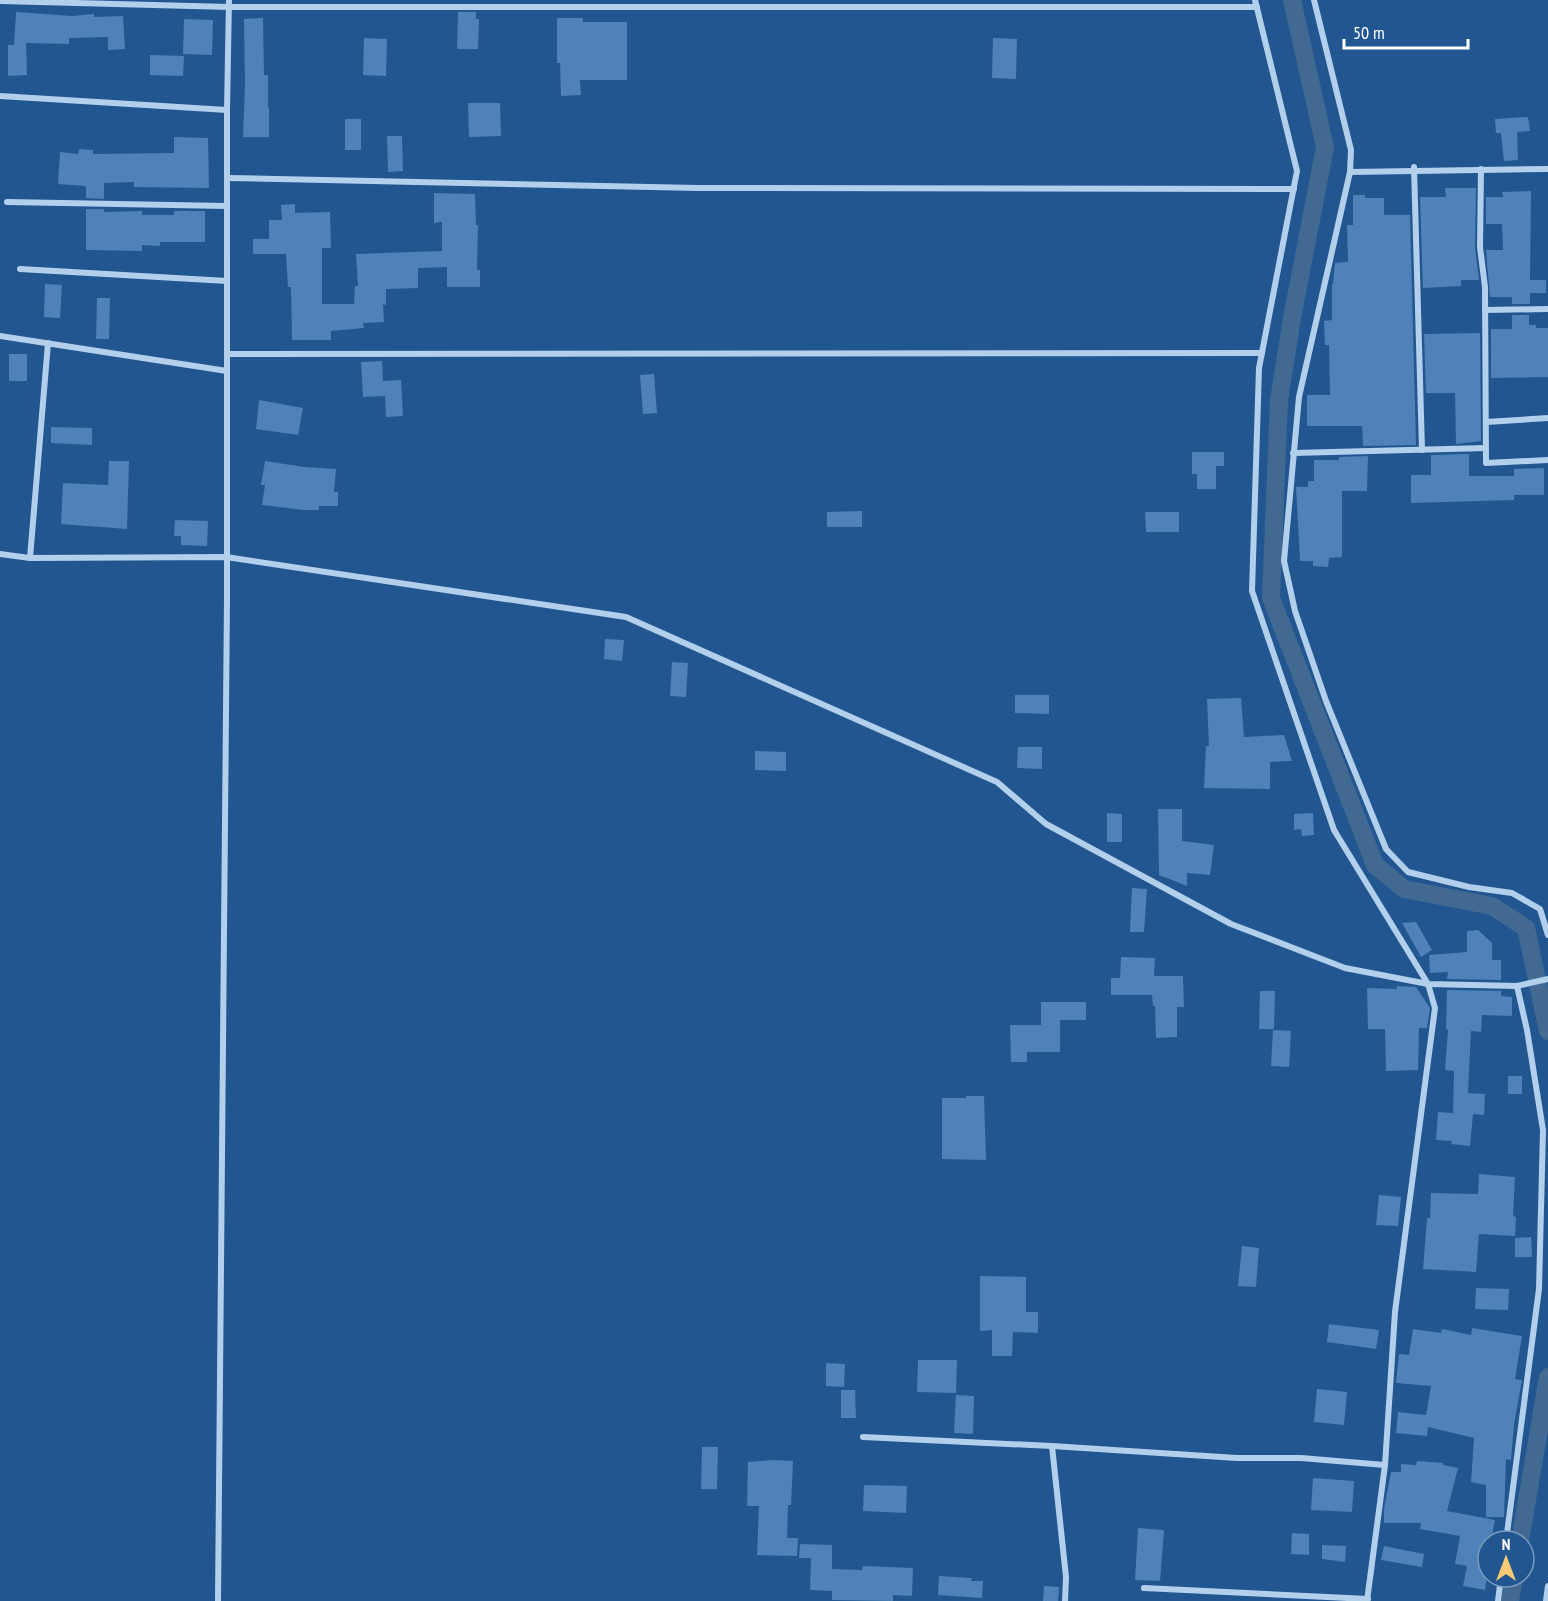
<svg xmlns="http://www.w3.org/2000/svg" width="1548" height="1601" viewBox="0 0 1548 1601" font-family="'PT Sans Narrow',sans-serif">
	<rect width="100%" height="100%" fill="#215690"/>
	<g fill="none" stroke-linecap="round" stroke-linejoin="round">
		<g stroke="#426991" stroke-width="18">
			<path d="M1292,0l33,147 -33,171 -13,82 -8,198 104,267 29,24 88,17 34,22 22,103"/>
			<path d="M1520,1541l28,-164"/>
			<path d="M1510,1601l4,-24"/>
		</g>
	</g>
	<g fill="#4e82b8">
		<path d="M16,12l56,4 22,-2v3l29,-1 2,33 -17,1v-13l-39,1v6l-43,-1 1,32 -19,1v-31h6z"/>
		<path d="M458,12h18v7h3l-1,30h-21z"/>
		<path d="M263,18l1,57h4v33h1v29h-26l2,-53 -1,-65z"/>
		<path d="M557,18h26v4h44v58h-47l1,15 -20,1 -1,-33h-3z"/>
		<path d="M184,19l29,1 -1,35 -29,-1z"/>
		<path d="M364,38l23,1 -1,37 -23,-1z"/>
		<path d="M993,38l24,1 -1,40 -24,-1z"/>
		<path d="M150,55l34,1 -1,20 -33,-1z"/>
		<path d="M468,103h32l1,33 -32,1z"/>
		<path d="M1528,117l2,14 -13,1 1,28 -14,1 -3,-28h-5l-1,-14z"/>
		<rect x="345" y="119" width="16" height="31"/>
		<path d="M387,136h15l1,35 -15,1z"/>
		<path d="M174,137l34,1 1,50 -75,-1v-5l-30,1v16l-18,-1v-12l-28,-2 2,-32 18,2 1,-5 14,1v4l81,-1z"/>
		<path d="M1445,188h31l-1,60 4,32h-18v6l-38,2 -3,-91h26z"/>
		<path d="M1531,191l-1,89h16v13h-16v11h-18v-7h-22l-4,-47h17l-1,-26h-16v-27h17l-1,-5z"/>
		<path d="M434,193l41,1 1,31h2l-1,45h3v17h-33v-20l-29,1v20l-32,1v16l-3,-1 1,18 -21,1 1,5 -33,3v9h-39l-1,-53h-3l-2,-33h-33v-15h16v-19h13l-1,-15 14,-1v9l35,-1 1,36h-9v56h32l1,-18h3l-2,-32 86,-3v-29l-8,1z"/>
		<path d="M1353,195h12v3h19v17h26l6,230 -53,1 -1,-20h-55v-31h23l-1,-50h-4l-1,-24 8,-1v-36h1l2,-21 13,-1 -1,-37h6z"/>
		<path d="M86,209h18v3l38,-1v4h32v-4h31v31h-45v4l-18,-1v6l-56,-1z"/>
		<path d="M45,284l17,1 -2,33 -16,-1z"/>
		<path d="M97,298h13l-1,41h-13z"/>
		<path d="M1512,315h17v10h7v3h12v49l-57,1v-49h21z"/>
		<path d="M1480,333l1,108 -25,3 -1,-51h-29l-2,-59z"/>
		<rect x="9" y="354" width="18" height="27"/>
		<path d="M382,361l1,20 18,-1 2,36 -17,1 -1,-21 -22,1 -2,-35z"/>
		<path d="M654,374l3,39 -14,1 -3,-39z"/>
		<path d="M259,400l44,8 -5,27 -42,-6z"/>
		<path d="M51,427l41,1v17l-41,-2z"/>
		<path d="M1192,452h32v14h-8v23h-19v-15h-5z"/>
		<path d="M1469,454v22h45v-7l30,-1v27h-30v5l-103,3v-28h20v-20z"/>
		<path d="M1368,456l-1,35h-25v66l-13,1 -1,9 -15,-1v-5h-13l-4,-74h12v-6h6v-21h25v-3z"/>
		<path d="M109,461h20l-2,68 -66,-5 2,-41 45,2z"/>
		<path d="M265,461l39,6 32,2 -2,23h4v14h-19v4h-15l-42,-5 3,-20h-4z"/>
		<path d="M862,511v16h-35v-15z"/>
		<path d="M1145,512h34v20h-33z"/>
		<path d="M175,520l33,1 -1,25 -26,-1v-9h-7z"/>
		<path d="M605,639l19,1 -2,21 -18,-2z"/>
		<path d="M672,662l16,1 -2,34 -16,-1z"/>
		<path d="M1015,695h34v19l-34,-1z"/>
		<path d="M1241,698l3,39 40,-2 8,26 -22,1v27l-66,-1 2,-42h3l-2,-47z"/>
		<path d="M1018,747h24v22l-25,-1z"/>
		<path d="M755,751l31,1v19l-31,-1z"/>
		<path d="M1158,809h24v32l32,4 -4,30 -23,-2v13l-28,-11z"/>
		<path d="M1107,813l15,1v28h-15z"/>
		<path d="M1313,813l1,22 -12,1 -1,-7 -7,1v-16z"/>
		<path d="M1132,888l15,1 -3,43h-14z"/>
		<path d="M1416,922l16,28 -11,7 -19,-34z"/>
		<path d="M1478,930l14,13v17h9v20l-54,-1 1,-7 -18,1 -1,-18 38,-3v-21z"/>
		<path d="M1121,957l34,1 -1,18h29l1,31h-7v30l-21,1 -1,-32h-2l-1,-11h-41v-17h9z"/>
		<path d="M1397,986l19,1 14,21 -3,20h-8l-1,42 -32,1 -1,-42h-17l-1,-41 30,1z"/>
		<path d="M1447,990l54,1v5l11,1v19l-30,-1 -1,17 -10,-1 -3,62 17,1 -1,21 -11,-1 -3,32 -19,-2 1,-3 -16,-1 2,-28 15,1 1,-42 -9,-1 3,-40 -2,-1z"/>
		<path d="M1260,991h15l-1,38h-15z"/>
		<path d="M1041,1002h45v18h-26v32h-33v10h-16l-1,-37h31z"/>
		<path d="M1273,1030l18,1 -2,36 -18,-1z"/>
		<rect x="1508" y="1076" width="14" height="18"/>
		<path d="M966,1096h18l2,64 -44,-1v-61h24z"/>
		<path d="M1479,1174l36,3 -2,39 3,1 -1,19 -36,-2 -3,38 -53,-3 4,-51h3l1,-25 47,1z"/>
		<path d="M1379,1195l22,2 -3,29 -22,-1z"/>
		<path d="M1531,1237l1,20h-17v-19z"/>
		<path d="M1242,1246l17,2 -3,39 -18,-1z"/>
		<path d="M980,1276l46,1v35h12v21l-25,-1 -1,24h-20v-26l-12,1z"/>
		<path d="M1476,1288l33,1 -1,21 -33,-1z"/>
		<path d="M1329,1324l50,6 -3,19 -49,-7z"/>
		<path d="M1472,1328l50,8 -7,43 7,1 -8,44 -3,36 -5,-1 -2,58h-18v-32l-15,-3 3,-44 -46,-11 -1,9 -31,-3 2,-21 28,3 5,-29 -35,-3 3,-29 10,1 4,-26 28,4 1,-4 29,6z"/>
		<path d="M918,1360h39l-1,33 -39,-1z"/>
		<path d="M826,1363l19,1 -1,23 -18,-1z"/>
		<path d="M1317,1389l30,3 -3,33 -30,-3z"/>
		<path d="M841,1390h14l1,28h-15z"/>
		<path d="M956,1395l18,1 -1,38 -19,-1z"/>
		<path d="M702,1447h16l-1,42h-16z"/>
		<path d="M773,1460l20,1 -2,44h-3l-1,33h11l-1,18 -40,-1 2,-49h-12l1,-44z"/>
		<path d="M1417,1461l26,2v2l15,3 -11,43 48,9 -4,21h-3l-4,33 3,1 -2,15 -22,-4 4,-20 -12,-2 5,-28 -40,-7 1,-6h-37v-14l7,-37h10v-8l15,1z"/>
		<path d="M1313,1478l41,3 -2,31 -41,-2z"/>
		<path d="M864,1485l43,1 -1,27 -43,-2z"/>
		<path d="M1138,1528l26,2 -4,51 -25,-1z"/>
		<path d="M1292,1533l17,1v21l-18,-1z"/>
		<path d="M800,1544l32,1v24l30,1 1,-4 50,2 -1,28 -19,-1v6l-61,-1v-9l-22,-1 1,-32h-12z"/>
		<path d="M1322,1545l24,1 -1,16 -23,-3z"/>
		<path d="M1384,1546l40,8 -2,13 -41,-7z"/>
		<path d="M939,1576l33,2 -1,3h12l-1,17 -44,-3z"/>
		<path d="M1044,1586l15,1 -1,14h-15z"/>
	</g>
	<g fill="none" stroke-linecap="round" stroke-linejoin="round">
		<g stroke="#b2cfec" stroke-width="6">
			<path d="M1255,0l42,171 -38,197 -7,223 82,239 94,154 7,24 -40,304 -10,153 -18,136"/>
			<path d="M1314,0l37,150 -1,22 -51,225 -15,164 11,50 31,90 60,148 22,23 61,15 43,6 28,16 8,26"/>
			<path d="M0,1l230,6h1027"/>
			<path d="M0,96l227,14"/>
			<path d="M1414,167l8,283"/>
			<path d="M1481,169l-1,78 5,40 1,176 62,-3"/>
			<path d="M1350,172l198,-3"/>
			<path d="M228,178l470,10 596,1"/>
			<path d="M7,202l220,4"/>
			<path d="M20,269l207,12"/>
			<path d="M1485,310l63,-1"/>
			<path d="M0,336l227,35"/>
			<path d="M227,354l1035,-1"/>
			<path d="M1486,422l62,-4"/>
			<path d="M1293,453l193,-5"/>
			<path d="M0,554l30,4 196,-1 400,60 371,165 49,42 185,100 114,44 83,16 89,2 31,-7"/>
			<path d="M30,558l18,-215"/>
			<path d="M863,1437l189,9 185,12h64l84,7"/>
			<path d="M1052,1446l14,131 -1,24"/>
			<path d="M1506,1541l33,-252 4,-159 -16,-100 -10,-44"/>
			<path d="M1144,1588l224,11"/>
			<path d="M218,1601l9,-1002v-489l2,-110"/>
			<path d="M1498,1601l3,-24"/>
			<path d="M1546,1601l2,-15"/>
		</g>
	</g>
	<g transform="translate(1506 1559)"><circle r="28" fill="#215690" stroke="#7a9abc" stroke-width="1.5"/>
	<path d="M0-4.5L10 22L0 15L-10 22Z" fill="#f9cc73"/>
	<text y="-9" font-size="16" font-weight="bold" text-anchor="middle" fill="#ffffff">N</text>
	</g>
	<path d="M1344 39v9h124v-9" fill="none" stroke="#ffffff" stroke-width="3"/>
	<text x="1353" y="39" font-size="18" fill="#ffffff" stroke="#215690" stroke-width="4.5" paint-order="stroke">50 m</text>
</svg>
